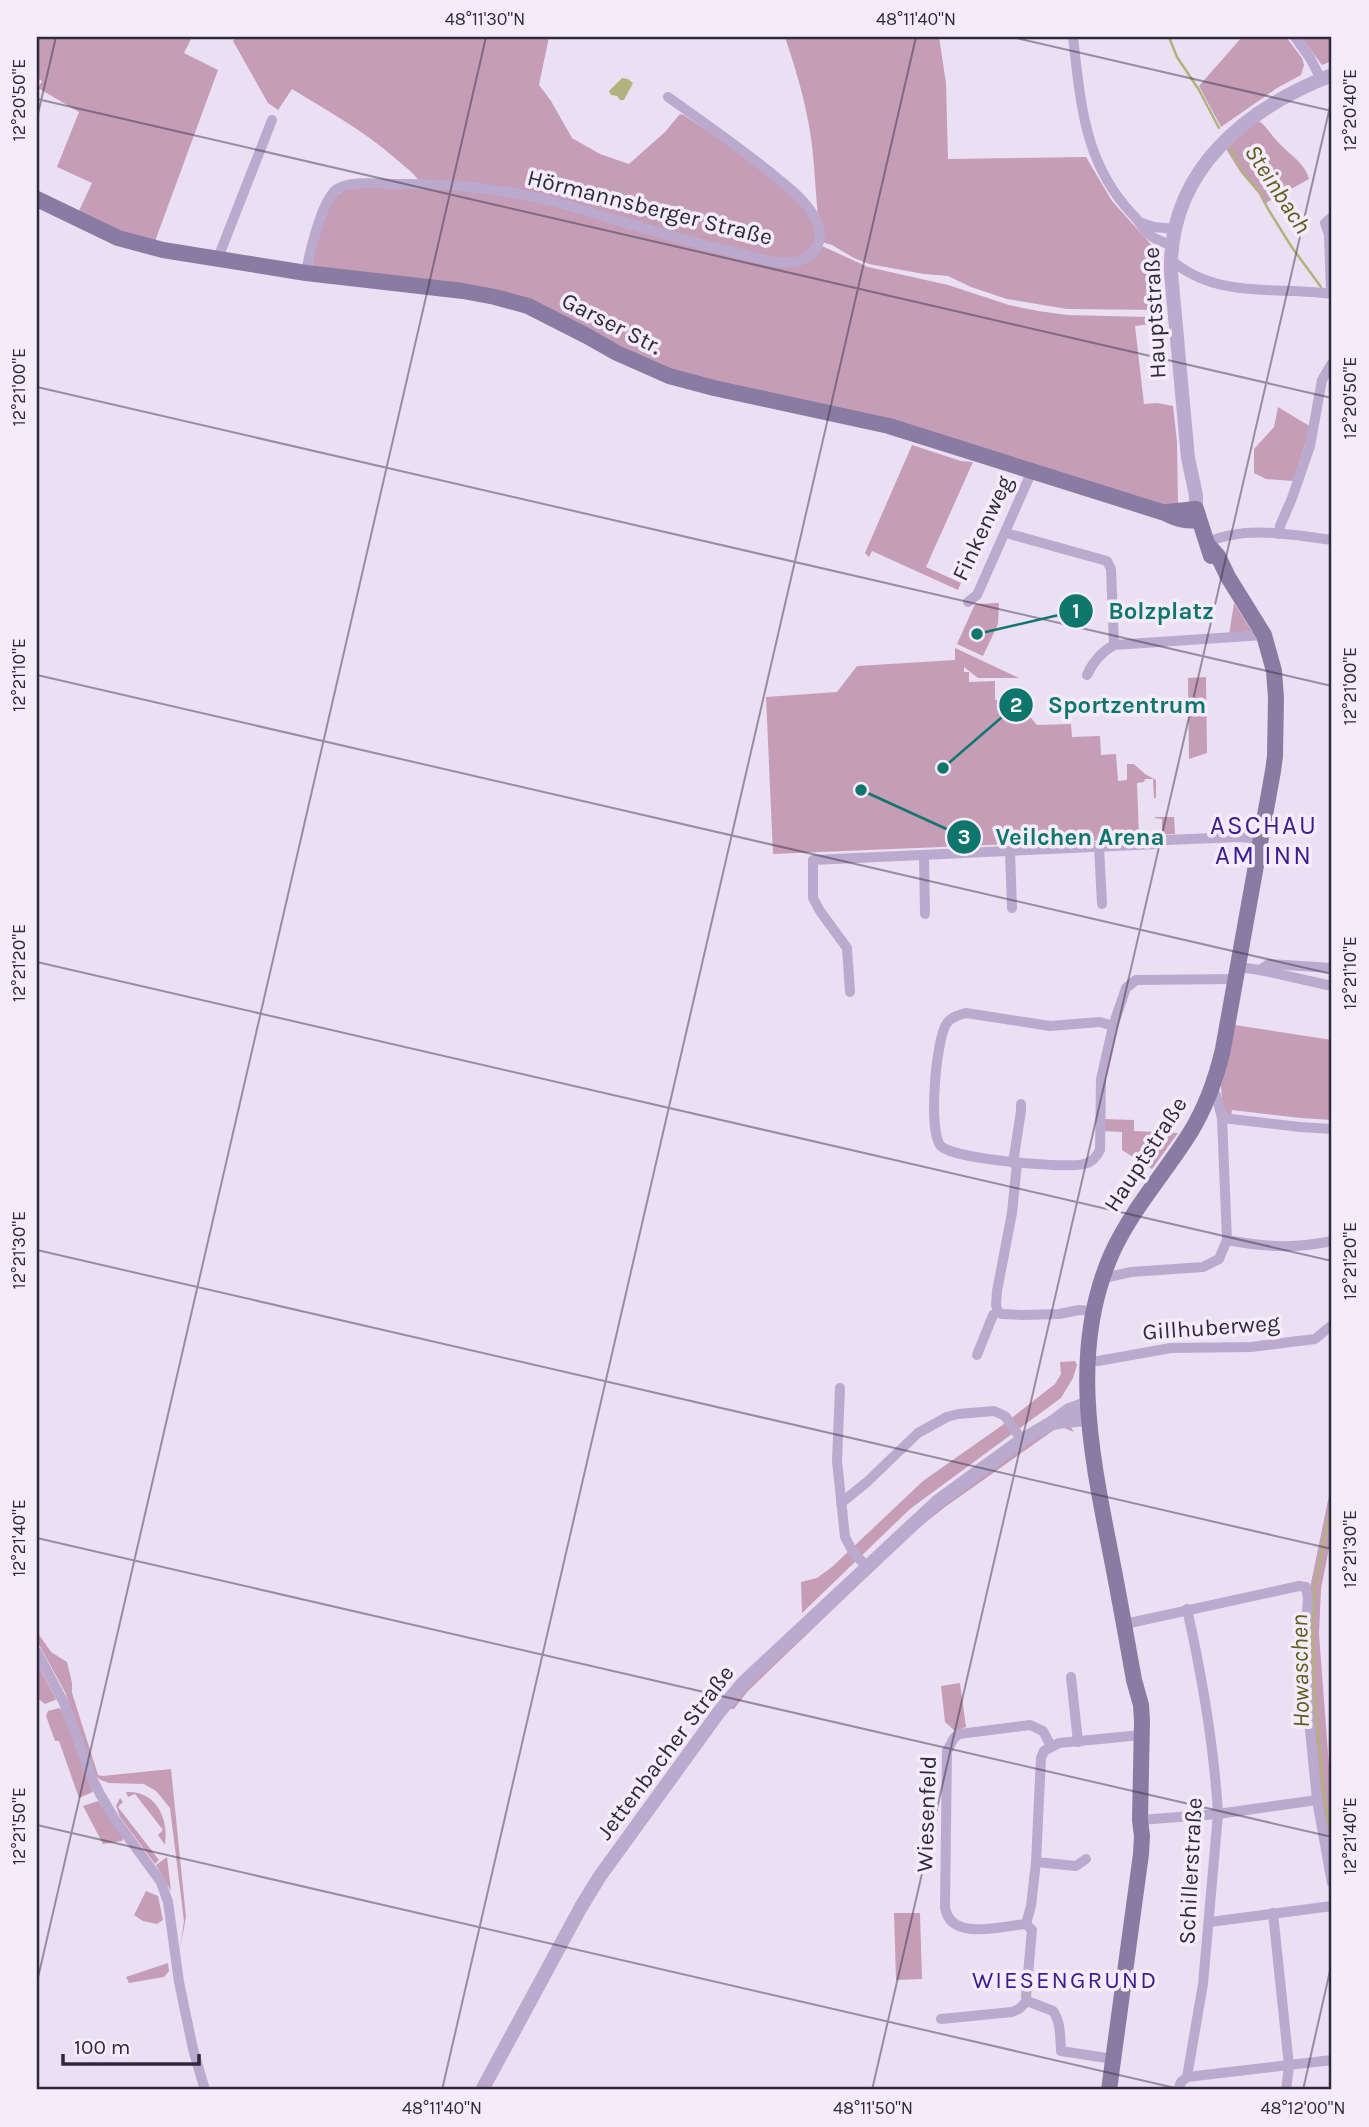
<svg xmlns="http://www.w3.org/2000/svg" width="1369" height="2127" viewBox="0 0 1369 2127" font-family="Karla,sans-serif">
	<rect width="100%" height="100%" fill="#ebdff4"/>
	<g fill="#c59db7">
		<path d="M37,37h155l-8,16 34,17 -64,174 -77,-29 15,-32 -35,-16 22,-55 -41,-24 4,-7 -5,-3z"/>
		<path d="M237,37h312l-10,48 12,16 21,37 28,16 29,10 36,-32 15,-18 4,1 72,49 27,23 28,29 6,19 -5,15 -18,10 -41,-5 -182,-51 -152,-23c-6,-9 -15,-15 -23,-22 -32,-28 -68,-48 -104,-70l-14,21 -10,-7 -35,-62z"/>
		<path d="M785,37h154l7,46 2,76 138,-2 26,44 44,49 4,17 3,43 -96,-1 -60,-10 -36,-12 -23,-11 -24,-2 -55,-10 -15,-6 -22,-13 -10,-3c-7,-35 -6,-69 -11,-104 -5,-35 -15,-68 -26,-101z"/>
		<path d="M1242,37h44l16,21 2,7 -3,10 -24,13 -56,39 -22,-41z"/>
		<path d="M1301,37h31v24l-10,4z"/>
		<path d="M1259,121c8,6 13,15 20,22 11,12 26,20 30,36l-45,25 -5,-10 -18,-21 -15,-24 24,-22z"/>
		<path d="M418,186l104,11 259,68 41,-19 46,21 80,18 61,20 29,6 30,4 80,2 15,-2 1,7 -29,4 9,78 14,-1 15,3 4,36 1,62 -13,1 -494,-134 -116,-58 -243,-45c4,-27 7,-68 36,-79 11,-5 56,-2 70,-3z"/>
		<path d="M1278,407l33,20 -18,54 -27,-2 -12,-6v-24l20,-22z"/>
		<path d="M912,445l49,16 12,1 -47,105 35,16 -3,7 -86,-39 -3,6 -4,-4z"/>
		<path d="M999,603l-1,21 -15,32 -26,-12 18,-40z"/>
		<path d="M1234,603l17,27v2l-22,3z"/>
		<path d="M955,648l64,30h-41l-14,-11v5h5v10l26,-1v19h36v18l6,7 34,-1 1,13 28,-1 1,19 15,-1 2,27 9,-1v-16h7l11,10 11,6v18h-2l-1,-19h-8l-1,3 -7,1 2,53h-5v3l-361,15 -7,-157 71,-5 20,-26 98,-6z"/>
		<path d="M1206,677l1,76 -18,6 -1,-81z"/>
		<path d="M1155,817h19l1,17 -19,1 -1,-3h7v-13l-7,-1z"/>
		<path d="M1235,1025l97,15v80l-31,-2 -69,-8 -1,6 -8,-5 -2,-25z"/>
		<path d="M1104,1119l30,1v11l44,2 -26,36 -30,-19v-18l-18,-1z"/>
		<path d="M1075,1361l2,4 -4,13 -12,20 -151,111 -108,104 -1,-31 16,-4 15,-11 91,-86 81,-57 51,-40 6,-10 -1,-12z"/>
		<path d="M1069,1424l5,8 -10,-4 -10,2 -109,77 -30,24 -137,131 -31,30 -13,17h-5l14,-17 208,-195 100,-69z"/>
		<path d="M1332,1481v52l-11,56 -2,45 13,172v51l-12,-58 -8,-87 -4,-82 3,-47z"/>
		<path d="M37,1632l14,20 16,10 5,21v10l26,82 4,1 69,-7 15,148 -6,32 4,-28 -14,-113 -14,-17 -12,-7 -35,-1 -8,-3 -5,-4 -31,-84 -28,-51z"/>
		<path d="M37,1663l19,36 -1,1 -10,4 -8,-6z"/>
		<path d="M960,1683l6,44 -11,4 -10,-9 -4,-36z"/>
		<path d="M59,1708l4,3 30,81 -14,6 -20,-57h-4l-9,-25 2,-5z"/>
		<path d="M126,1792c30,-2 43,26 39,53l-7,-10 5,-5 -28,-36 -7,3z"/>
		<path d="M120,1798l3,4 -5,5 41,53 -4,4 -35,-47 -4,-11z"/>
		<path d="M98,1801l25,37 -1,3 -19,3 -20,-38z"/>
		<path d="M167,1857l4,34 -15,-26z"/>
		<path d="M146,1891l12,5 5,24 -6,4 -14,-3 -9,-6z"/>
		<path d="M894,1913h26l2,66 -26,1z"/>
		<path d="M168,1963l1,8 -5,6 -35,6 -3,-6z"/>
	</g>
	<path fill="#b0b47c" d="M622,78l6,1 5,4 -9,17h-4l-3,-4 -6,-1 -2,-4z"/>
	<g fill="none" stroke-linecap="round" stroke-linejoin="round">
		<g stroke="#b0b47c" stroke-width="2.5">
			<path d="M1169,37l8,20 22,33 20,38"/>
			<path d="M1229,146l13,25 18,22 8,16 23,37 30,41"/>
			<path d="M1332,1501l-17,86 -3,42 4,85 8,83 8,43"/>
		</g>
		<g stroke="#bbaace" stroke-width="10">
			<path d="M1073,37c8,68 11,127 61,179 6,6 10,15 17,20 6,4 14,7 20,9"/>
			<path d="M1295,37l15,21 11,21"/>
			<path d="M1139,222l15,5 20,2"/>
			<path d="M218,258l54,-138"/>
			<path d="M1170,259c46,41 107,27 162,35"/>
			<path d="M306,273c3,-19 16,-74 31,-84 15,-9 41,-5 58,-5 60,-1 121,6 178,23 55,16 109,34 164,46 18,4 39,12 58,9 9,-2 16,-6 21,-14 6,-8 4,-21 -1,-30 -9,-18 -28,-32 -44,-45 -33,-27 -68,-51 -103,-76"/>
			<path d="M1331,293l-2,-58 -4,-12 7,-6"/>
			<path d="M1006,533l101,28 4,8 3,76"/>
			<path d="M1279,534l1,-8 12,-28 18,-52 12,-66 10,-17"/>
			<path d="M1208,542c39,-17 83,-7 124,-2"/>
			<path d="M968,602l9,-7 55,-124"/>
			<path d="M1087,675c6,-13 14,-23 27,-30l150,-10"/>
			<path d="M1099,847l3,57"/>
			<path d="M1010,851l2,57"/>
			<path d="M924,855l1,59"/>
			<path d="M1238,967l22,3 72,16"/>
			<path d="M1260,970l9,-6 63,4"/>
			<path d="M850,992l-3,-44 -27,-37 -7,-13v-38l345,-16 8,-4 73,-3 22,2"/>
			<path d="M966,1013l84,13 50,-4 13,4 -12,53 -1,71c-4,8 -8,12 -16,14 -19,5 -127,-5 -142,-17 -15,-11 -6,-110 5,-124 4,-6 12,-8 19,-10z"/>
			<path d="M1113,1026l13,-38 10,-8 100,-1"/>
			<path d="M1222,1118l78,9 32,2"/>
			<path d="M1013,1163l8,-52v-7"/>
			<path d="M1017,1163l-5,50 -15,78 -1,14 2,7 4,2 21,1 36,-1 20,-4 14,1"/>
			<path d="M1227,1240c38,7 67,9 105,1"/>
			<path d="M1103,1276l5,1 23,-5 72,-5 16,-8 8,-19 -5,-122 -6,-23 -5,-4"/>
			<path d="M977,1355l16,-40 5,-3"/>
			<path d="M1087,1361h11l73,-13 80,-1 64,-8 17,-14"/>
			<path d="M840,1388l-3,73 8,76 8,15 14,15"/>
			<path d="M841,1503l26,-21 51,-49 29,-16 11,-3 36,-3 11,5 17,24"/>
			<path d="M1125,1624l174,-38 7,1 2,12 -3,35 3,76 9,90 15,83"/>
			<path d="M37,1652l27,51 27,73 9,18 14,24 47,64 7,20 11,80 14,67 12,41"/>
			<path d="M1071,1677l7,65"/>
			<path d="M1140,1820l78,-6 99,-14"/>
			<path d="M1036,1862l40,4 10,-7"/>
			<path d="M1273,1913l16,153 -3,24"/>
			<path d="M1210,1922l122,-16"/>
			<path d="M1026,1924c-25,2 -76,18 -81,-17l2,-156 7,-13 5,-4 71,-9 13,6 8,15"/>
			<path d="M1027,2001l26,10c8,11 7,26 8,40l52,8"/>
			<path d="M941,2019l71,-7 7,-3 8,-8 -1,-5 6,-66 -6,-6 5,-18 5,-44 5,-104 3,-7 15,-8 82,-8"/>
			<path d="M1187,2077l145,-17"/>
			<path d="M1178,2090l3,-8 6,-5 16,-93 15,-170c-4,-69 -16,-138 -31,-205"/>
		</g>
		<g stroke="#bbaace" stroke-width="14">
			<path d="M1196,509v-14l-8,-37 -17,-185c-3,-102 74,-164 161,-198"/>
			<path d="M1053,1422l35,-3"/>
			<path d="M482,2090l99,-183 19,-31 119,-164 25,-30 193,-180 85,-62 31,-18 16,-12 18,-6"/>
		</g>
		<g stroke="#8a7ba2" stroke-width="16">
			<path d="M37,199l81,39 45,12 143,23 157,18 32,6 33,9 59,30 30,17 52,23 45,12 175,38 276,87c12,6 21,9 34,7"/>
			<path d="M1167,512l29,-3 15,47"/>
			<path d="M1109,2090l32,-236 1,-18 -2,-16 2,-99 -1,-16 -7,-25c-8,-45 -16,-90 -25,-135 -19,-97 -39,-198 3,-292 20,-44 53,-80 78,-120 16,-26 26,-54 33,-84l50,-278 2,-15 1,-58 -2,-27 -10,-36 -36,-58 -10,-21 -8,-9"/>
		</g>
	</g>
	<path fill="none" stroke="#2f2a3b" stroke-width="2" stroke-opacity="0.45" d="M1012,37l320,74M37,99l1295,299M37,118l19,-81M37,387l1295,299M37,675l1295,299M37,962l1295,299M37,1250l1295,299M37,1538l1295,299M37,1825l1147,265M37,1982l449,-1945M442,2090l474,-2053M872,2090l460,-1992M1303,2090l29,-128"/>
	<g text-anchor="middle" stroke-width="7" stroke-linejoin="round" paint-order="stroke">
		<g font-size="23" fill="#2f2a3b" stroke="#f5ecfb">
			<text transform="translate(650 207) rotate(14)" y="8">Hörmannsberger Straße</text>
			<text transform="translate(1154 313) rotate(-93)" y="8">Hauptstraße</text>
			<text transform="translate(612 323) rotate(27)" y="8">Garser Str.</text>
			<text transform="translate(982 528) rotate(-65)" y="8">Finkenweg</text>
			<text transform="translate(1145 1154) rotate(-57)" y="8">Hauptstraße</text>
			<text transform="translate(1211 1327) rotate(-4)" y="8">Gillhuberweg</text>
			<text transform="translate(665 1752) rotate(-53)" y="8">Jettenbacher Straße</text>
			<text transform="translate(926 1814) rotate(-88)" y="8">Wiesenfeld</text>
			<text transform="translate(1190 1871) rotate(-87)" y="8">Schillerstraße</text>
		</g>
		<g font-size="24" font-style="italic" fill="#595f1c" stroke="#f5ecfb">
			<text transform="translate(1278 189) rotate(57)" y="8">Steinbach</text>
			<text transform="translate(1300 1671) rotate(-91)" y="8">Howaschen</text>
		</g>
		<g font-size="24" letter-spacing="2" fill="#3b1d8f" stroke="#f5ecfb">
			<text x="1065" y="1988">WIESENGRUND</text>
		</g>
		<g font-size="26" letter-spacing="2" fill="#3b1d8f" stroke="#f5ecfb">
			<text x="1264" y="834">ASCHAU<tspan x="1264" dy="30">AM INN</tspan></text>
		</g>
	</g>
	<path fill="none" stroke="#0f766e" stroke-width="2.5" d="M977 634L1076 611M943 768L1016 705M861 790L964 837"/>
	<g fill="#0f766e" stroke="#f5ecfb" stroke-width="2.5">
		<circle cx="977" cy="634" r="7"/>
		<circle cx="943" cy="768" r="7"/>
		<circle cx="861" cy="790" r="7"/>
		<circle cx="1076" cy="611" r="18"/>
		<circle cx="1016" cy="705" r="18"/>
		<circle cx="964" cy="837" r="18"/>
	</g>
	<g font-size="21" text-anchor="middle" font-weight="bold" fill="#fff">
		<text x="1076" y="618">1</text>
		<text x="1016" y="712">2</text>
		<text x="964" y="844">3</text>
	</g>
	<g font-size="24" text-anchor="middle" font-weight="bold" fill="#0f766e" stroke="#f5ecfb" stroke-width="7" stroke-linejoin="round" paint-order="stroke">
		<text x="1161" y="619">Bolzplatz</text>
		<text x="1127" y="713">Sportzentrum</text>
		<text x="1080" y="845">Veilchen Arena</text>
	</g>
	<rect width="1369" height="2127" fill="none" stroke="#f5ecfb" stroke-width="77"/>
	<path d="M63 2054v10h136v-10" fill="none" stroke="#2f2a3b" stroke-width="3.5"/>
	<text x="74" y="2054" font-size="21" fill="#2f2a3b" stroke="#f5ecfb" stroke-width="5" paint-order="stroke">100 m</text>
	<rect x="38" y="38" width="1292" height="2050" fill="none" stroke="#2f2a3b" stroke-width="2.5"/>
	<g font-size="18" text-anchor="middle" fill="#2f2a3b">
		<text x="485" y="25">48°11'30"N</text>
		<text x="916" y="25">48°11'40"N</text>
		<text transform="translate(19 100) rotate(-90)" y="6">12°20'50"E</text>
		<text transform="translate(1350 110) rotate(-90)" y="6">12°20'40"E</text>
		<text transform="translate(19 387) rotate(-90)" y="6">12°21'00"E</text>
		<text transform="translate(1350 398) rotate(-90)" y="6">12°20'50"E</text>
		<text transform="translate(19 675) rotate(-90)" y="6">12°21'10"E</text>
		<text transform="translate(1350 686) rotate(-90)" y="6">12°21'00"E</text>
		<text transform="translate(19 963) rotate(-90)" y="6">12°21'20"E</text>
		<text transform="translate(1350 973) rotate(-90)" y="6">12°21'10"E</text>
		<text transform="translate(19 1250) rotate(-90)" y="6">12°21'30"E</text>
		<text transform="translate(1350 1261) rotate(-90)" y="6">12°21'20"E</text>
		<text transform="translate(19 1538) rotate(-90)" y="6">12°21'40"E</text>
		<text transform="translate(1350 1549) rotate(-90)" y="6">12°21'30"E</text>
		<text transform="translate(19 1826) rotate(-90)" y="6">12°21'50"E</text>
		<text transform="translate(1350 1836) rotate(-90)" y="6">12°21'40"E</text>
		<text x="442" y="2114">48°11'40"N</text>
		<text x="873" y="2114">48°11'50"N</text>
		<text x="1303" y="2114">48°12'00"N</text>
	</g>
</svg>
